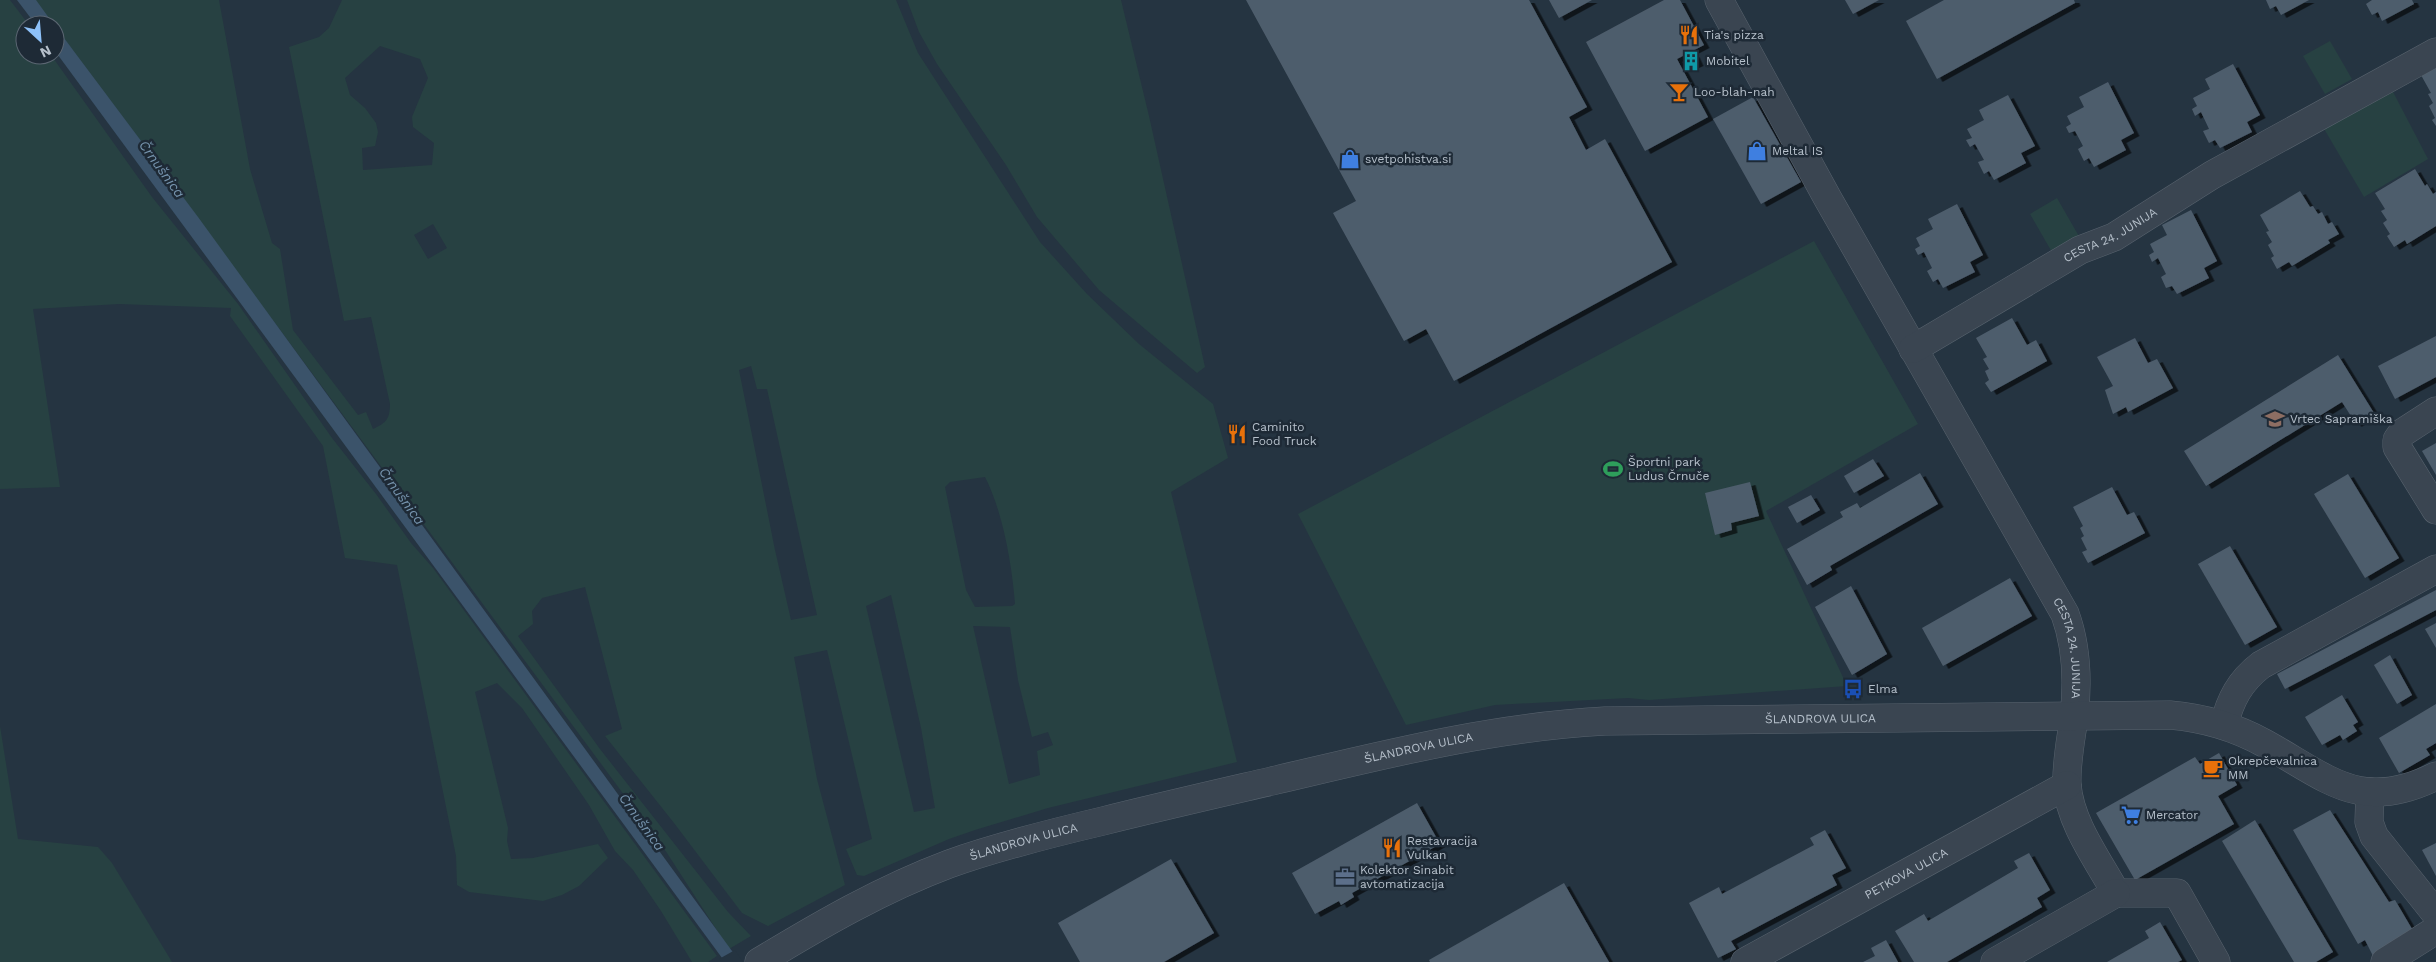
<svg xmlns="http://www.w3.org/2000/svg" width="2436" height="962" viewBox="0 0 2436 962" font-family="'Work Sans',sans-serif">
	<defs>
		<filter id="shadow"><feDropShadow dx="5.5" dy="3" stdDeviation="0" flood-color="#0009"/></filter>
	</defs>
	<rect width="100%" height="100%" fill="#253441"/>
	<g fill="#274142" fill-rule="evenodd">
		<path d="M0,0h10l19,25h-4v30h26l101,142 86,107 94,134 44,56 35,49 22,25 284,388 -9,6h-16l-31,-51 -28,-41 -18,-19 -26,-46 -67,-97 -25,-25 -22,9 33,136 -1,13 4,18 22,-1 65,-14 10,14 -29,28 -17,9 -19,6 -74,-9 -12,-7 -1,-29 -59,-291 -52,-7 -22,-112 -93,-130 1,-8 -112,-4 -86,5 27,178 -60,2z"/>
		<path d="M33,0h186l31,169 22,74 8,6 13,81 65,85 8,-3 7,17c13,-6 17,-10 17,-25l-19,-87 -27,4 -55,-274 30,-10 10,-9 13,-28h554l22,53 122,189 47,52 52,50 74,60 15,54 -57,34 66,270 -189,46 -73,22 -26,9 -85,37 -7,-1 -11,-26 26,-10 -45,-189 -33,7 23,122 28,106 -77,41 -26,-13 -68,-90 -69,-87 17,-7 -37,-142 -43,11 -10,13 1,13 -15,12 82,113 128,163 23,24 -22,13 -62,-96 -392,-530 -220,-292v-6h-4zM380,46l40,13 8,19 -16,39 1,10 21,16 -2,22 -69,5 -1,-22 13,-2 3,-14 -2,-9 -11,-15 -15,-13 -5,-17zM433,224l14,24 -19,11 -14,-24zM751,366l6,23h10l50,226 -26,5 -16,-70 -36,-180zM985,477c18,35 27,88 30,127l-3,2 -37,1 -9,-17 -21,-103 5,-5zM891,595l30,133 14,80 -21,4 -48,-206zM973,626l37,1 8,53 14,57 16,-5 5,13 -16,6 3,24 -31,9z"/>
		<path d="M907,0h214l28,116 56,251 -8,6 -98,-83 -62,-73 -31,-52 -69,-101 -18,-32z"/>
		<path d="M2330,41l22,38 -27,15 -22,-38z"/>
		<path d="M2391,88l37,71 -64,38 -41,-70z"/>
		<path d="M2057,198l23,40 -27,16 -23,-40z"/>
		<path d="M1814,241l104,183 -152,87 81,175 -198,14 -21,-2 -133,7 -89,20 -108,-211z"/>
		<path d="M0,726l18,113 80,8 14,16 60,99h-172z"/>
	</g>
	<g fill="#3b536a">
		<path d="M17,0h19l18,25h-18z"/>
		<path d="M55,26l143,191 542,745h-15l-670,-911z"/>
	</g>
	<path fill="#253441" d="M735,950l8,12h-21l-3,-3z"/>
	<g fill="#4e5d6c" filter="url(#shadow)">
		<path d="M1246,0h283l58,107 -18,10 17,33 19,-11 67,123 -218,119 -28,-52 -22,12 -71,-128 23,-12z"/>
		<path d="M1549,0h43l-33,18z"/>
		<path d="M1664,0h16l24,45 -27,14 31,58 -63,34 -59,-109z"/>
		<path d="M1845,0h34l-26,14z"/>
		<path d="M1944,0h130l1,3 -138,76 -31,-58z"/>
		<path d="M2266,0h43l-28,15 -5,-9 -6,3z"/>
		<path d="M2372,0h40l2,4 -32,17 -4,-9 -6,3 -6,-11z"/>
		<path d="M1694,54l4,9 -9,4 -4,-8z"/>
		<path d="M2233,64l27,51 -13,7 5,10 -32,16 -5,-8 -6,3 -6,-12 6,-2 -8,-17 -6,4 -3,-7 5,-3 -4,-8 17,-9 -5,-10z"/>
		<path d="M2436,66v60l-4,-6 3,-2 -6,-12 4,-3 -5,-9 3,-1 -10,-18z"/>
		<path d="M2108,82l26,51 -13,7 5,10 -32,17 -5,-9 -5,3 -6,-12 5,-3 -8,-15 -6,2 -3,-6 5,-3 -4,-8 17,-9 -5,-10z"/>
		<path d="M2008,95l27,51 -14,7 5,10 -32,17 -5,-9 -5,3 -6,-12 6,-2 -9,-16 -5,3 -4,-7 6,-2 -5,-9 17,-9 -5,-10z"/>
		<path d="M1753,97l48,85 -40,22 -48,-85z"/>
		<path d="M2415,169l10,17 2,-2 6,10 3,-2v34l-29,18 -2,-4 -11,7 -7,-11 3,-2 -7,-11 4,-3 -6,-9 4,-2 -10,-16z"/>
		<path d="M2300,191l10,16 3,-1 5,8 4,-2 6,12 4,-2 7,12 -11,6 2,3 -38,23 -3,-4 -12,7 -6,-11 3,-2 -6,-11 4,-3 -6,-10 3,-1 -9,-16z"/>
		<path d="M1957,204l26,51 -13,7 5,10 -32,16 -5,-9 -5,3 -6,-11 5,-3 -8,-16 -6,3 -3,-6 5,-3 -4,-8 17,-9 -5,-10z"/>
		<path d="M2191,210l26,51 -13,7 5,10 -32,16 -5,-8 -6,2 -5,-11 5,-3 -8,-16 -6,4 -3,-7 5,-3 -4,-8 17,-9 -5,-10z"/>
		<path d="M2012,318l15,27 9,-5 11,21 -56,31 -6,-9 4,-3 -4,-9 4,-2 -6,-10 4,-2 -11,-19z"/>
		<path d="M2436,336v41l-41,22 -17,-33z"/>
		<path d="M2135,338l13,25 9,-4 16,29 -45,24 -2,-5 -13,7 -8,-24 8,-4 -16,-29z"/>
		<path d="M2338,355l36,58 -18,11 -14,-22 -136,84 -22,-35z"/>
		<path d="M2436,443v32l-14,-24z"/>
		<path d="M1873,459l11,17 -30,17 -10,-17z"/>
		<path d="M1920,473l18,31 -108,62 2,4 -25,15 -20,-36 56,-32 -3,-5 17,-9 3,5z"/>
		<path d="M2348,474l51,84 -34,20 -51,-84z"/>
		<path d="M1750,482l9,34 -28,7 1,7 -17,5 -10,-42z"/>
		<path d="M2112,487l15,28 7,-3 11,21 -57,30 -6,-11 5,-2 -6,-12 3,-2 -4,-8 3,-2 -10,-19z"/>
		<path d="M1811,495l9,15 -23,13 -9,-16z"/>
		<path d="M2230,546l47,81 -32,18 -47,-81z"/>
		<path d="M2010,578l22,38 -89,50 -21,-38z"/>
		<path d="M1851,586l36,68 -35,21 -37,-68z"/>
		<path d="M2436,590v20l-151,79 -8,-15z"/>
		<path d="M2436,623v25l-11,-19z"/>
		<path d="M2390,655l22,40 -15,9 -23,-39z"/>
		<path d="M2342,695l16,27 -5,3 4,6 -14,9 -3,-5 -18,10 -17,-28z"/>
		<path d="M2436,704v39l-10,6 4,6 -31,18 -20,-35z"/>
		<path d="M2219,753l18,32 -19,11 16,28 -99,56 -39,-67 99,-56 5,7z"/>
		<path d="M1417,803l23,41 -88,49 2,4 -13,8 -2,-4 -24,13 -23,-41z"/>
		<path d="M2330,810l59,92 6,-2 20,34 -41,24 -9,-18 -7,4 -65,-114z"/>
		<path d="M2255,820l78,132 -17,10h-22l-72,-121z"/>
		<path d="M1825,830l21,38 -14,7 5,10 -106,56 5,8 -18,9 -29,-55 30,-16 3,7 92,-49 -4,-7z"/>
		<path d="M2436,843v33l-14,-26z"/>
		<path d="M2029,853l21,37 -13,8 5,9 -95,55h-33l-19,-31 29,-17 4,7 90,-53 -4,-7z"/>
		<path d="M1171,859l43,74 -50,29h-84l-22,-39z"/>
		<path d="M1564,883l45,79h-179l-1,-2z"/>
		<path d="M2160,922l22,38 -4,2h-71l42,-24 -4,-7z"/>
		<path d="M1886,940l12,22h-35l12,-6 -4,-8z"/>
	</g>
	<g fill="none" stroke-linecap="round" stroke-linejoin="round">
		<defs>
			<g id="minor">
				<path id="s1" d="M1719,0l109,199 237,415c12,33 13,68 9,103 -3,22 -8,46 -7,68 3,38 31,75 49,108h61l39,69"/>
				<path id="s2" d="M1913,349l167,-99 34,-13 98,-62 224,-123"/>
				<path d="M2436,411l-34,22 -5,7v7l39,63"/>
				<path d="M2224,725c6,-25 16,-44 37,-60l175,-96"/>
				<path d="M2370,792l-1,30 5,14 62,78"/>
				<path id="s3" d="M759,962c61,-37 123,-73 190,-98 50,-18 103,-31 154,-43 56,-14 113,-27 169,-40 111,-26 219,-54 333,-60l565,-6c34,3 65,12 94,28 64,35 96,71 172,33"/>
				<path id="s4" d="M1745,962l322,-177"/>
				<path d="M1995,962l121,-69"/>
				<path d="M2385,962l51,-32"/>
			</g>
		</defs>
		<use href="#minor" stroke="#58636e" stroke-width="29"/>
		<use href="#minor" stroke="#3a4551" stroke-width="28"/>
	</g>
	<defs>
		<symbol id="restaurant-bare" viewBox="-9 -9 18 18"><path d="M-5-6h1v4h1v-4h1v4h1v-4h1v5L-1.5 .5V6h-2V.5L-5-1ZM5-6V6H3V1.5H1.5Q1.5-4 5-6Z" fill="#e8710a" stroke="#1e2a36" stroke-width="2.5" paint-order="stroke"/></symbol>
		<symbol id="building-bare" viewBox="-9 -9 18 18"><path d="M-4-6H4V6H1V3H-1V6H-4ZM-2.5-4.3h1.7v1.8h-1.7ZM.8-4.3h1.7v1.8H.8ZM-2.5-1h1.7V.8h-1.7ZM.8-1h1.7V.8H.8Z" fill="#0f9aa8" stroke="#1e2a36" stroke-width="2.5" paint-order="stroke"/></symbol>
		<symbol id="bar-bare" viewBox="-9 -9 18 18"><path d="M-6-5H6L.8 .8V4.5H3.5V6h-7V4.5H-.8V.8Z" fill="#e8710a" stroke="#1e2a36" stroke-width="2.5" paint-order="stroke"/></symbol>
		<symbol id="shop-bare" viewBox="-9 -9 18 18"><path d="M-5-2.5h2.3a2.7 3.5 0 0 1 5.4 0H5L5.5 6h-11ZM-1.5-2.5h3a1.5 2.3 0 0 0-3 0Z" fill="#3f7fe0" stroke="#1e2a36" stroke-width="2.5" paint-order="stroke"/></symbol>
		<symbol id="school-bare" viewBox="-9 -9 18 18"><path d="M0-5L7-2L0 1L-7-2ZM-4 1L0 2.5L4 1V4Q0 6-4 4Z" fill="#8d6e63" stroke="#1e2a36" stroke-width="2.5" paint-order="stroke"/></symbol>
		<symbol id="stadium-bare" viewBox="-9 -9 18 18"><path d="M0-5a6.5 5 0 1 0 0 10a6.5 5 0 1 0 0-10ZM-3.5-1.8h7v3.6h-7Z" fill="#2e9e5b" stroke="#1e2a36" stroke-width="2.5" paint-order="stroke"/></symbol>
		<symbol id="bus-bare" viewBox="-9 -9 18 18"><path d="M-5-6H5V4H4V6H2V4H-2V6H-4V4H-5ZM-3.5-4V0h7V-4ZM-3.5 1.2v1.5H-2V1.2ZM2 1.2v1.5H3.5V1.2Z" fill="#1a4fb4" stroke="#1e2a36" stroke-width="2.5" paint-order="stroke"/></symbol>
		<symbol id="cafe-bare" viewBox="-9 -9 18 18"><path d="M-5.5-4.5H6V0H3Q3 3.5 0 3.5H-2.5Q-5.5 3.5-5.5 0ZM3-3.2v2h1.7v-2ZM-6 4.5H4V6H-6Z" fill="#e8710a" stroke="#1e2a36" stroke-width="2.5" paint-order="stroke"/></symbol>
		<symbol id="supermarket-bare" viewBox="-9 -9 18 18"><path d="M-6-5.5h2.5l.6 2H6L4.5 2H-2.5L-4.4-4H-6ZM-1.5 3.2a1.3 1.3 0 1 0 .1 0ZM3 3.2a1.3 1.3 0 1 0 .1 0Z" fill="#3f7fe0" stroke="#1e2a36" stroke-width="2.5" paint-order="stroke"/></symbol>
		<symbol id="office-bare" viewBox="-9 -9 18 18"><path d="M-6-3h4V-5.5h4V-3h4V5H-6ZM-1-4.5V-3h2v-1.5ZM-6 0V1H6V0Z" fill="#5c6f8a" stroke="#1e2a36" stroke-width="2.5" paint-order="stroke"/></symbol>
	</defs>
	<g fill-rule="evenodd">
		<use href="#restaurant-bare" x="1675" y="21" width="28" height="28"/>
		<use href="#building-bare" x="1677" y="47" width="28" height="28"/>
		<use href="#bar-bare" x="1665" y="78" width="28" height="28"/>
		<use href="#shop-bare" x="1743" y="137" width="28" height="28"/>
		<use href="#shop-bare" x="1336" y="145" width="28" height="28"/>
		<use href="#school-bare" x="2261" y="405" width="28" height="28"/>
		<use href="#restaurant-bare" x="1223" y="420" width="28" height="28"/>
		<use href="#stadium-bare" x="1599" y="455" width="28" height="28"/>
		<use href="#bus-bare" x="1839" y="675" width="28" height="28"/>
		<use href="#cafe-bare" x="2199" y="754" width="28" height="28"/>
		<use href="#supermarket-bare" x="2117" y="801" width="28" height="28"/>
		<use href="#restaurant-bare" x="1378" y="834" width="28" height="28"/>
		<use href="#office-bare" x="1331" y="863" width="28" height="28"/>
	</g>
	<g text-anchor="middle" stroke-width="5" stroke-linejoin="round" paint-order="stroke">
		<g font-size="12" fill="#b6c0cb" stroke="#1e2a36" text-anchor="start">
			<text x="1704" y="39">Tia's pizza</text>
			<text x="1706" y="65">Mobitel</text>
			<text x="1694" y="96">Loo-blah-nah</text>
			<text x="1772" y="155">Meltal IS</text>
			<text x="1365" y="163">svetpohistva.si</text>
			<text x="2290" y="423">Vrtec Sapramiška</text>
			<text x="1252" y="431">Caminito<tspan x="1252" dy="14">Food Truck</tspan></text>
			<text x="1628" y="466">Športni park<tspan x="1628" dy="14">Ludus Črnuče</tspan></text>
			<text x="1868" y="693">Elma</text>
			<text x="2228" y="765">Okrepčevalnica<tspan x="2228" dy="14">MM</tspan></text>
			<text x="2146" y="819">Mercator</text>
			<text x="1407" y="845">Restavracija<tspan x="1407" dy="14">Vulkan</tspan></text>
			<text x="1360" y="874">Kolektor Sinabit<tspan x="1360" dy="14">avtomatizacija</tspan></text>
		</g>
		<g font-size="12" fill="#b6c0cb" stroke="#1e2a36">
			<text dy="4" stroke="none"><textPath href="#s2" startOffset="228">CESTA 24. JUNIJA</textPath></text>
			<text dy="4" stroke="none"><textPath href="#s1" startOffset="739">CESTA 24. JUNIJA</textPath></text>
			<text dy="4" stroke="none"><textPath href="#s3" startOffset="1102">ŠLANDROVA ULICA</textPath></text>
			<text dy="4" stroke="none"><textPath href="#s3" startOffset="698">ŠLANDROVA ULICA</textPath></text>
			<text dy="4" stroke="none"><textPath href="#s3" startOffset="292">ŠLANDROVA ULICA</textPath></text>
			<text dy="4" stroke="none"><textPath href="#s4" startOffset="184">PETKOVA ULICA</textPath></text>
		</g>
		<g font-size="14" font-style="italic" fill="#7694ae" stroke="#1e2a36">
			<text transform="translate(162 169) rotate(54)" y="5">Črnušnica</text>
			<text transform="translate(402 496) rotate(54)" y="5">Črnušnica</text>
			<text transform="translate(642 822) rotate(54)" y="5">Črnušnica</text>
		</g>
	</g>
	<g transform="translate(40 40) rotate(154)"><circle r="24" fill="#1e2a36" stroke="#5b6672"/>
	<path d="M0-4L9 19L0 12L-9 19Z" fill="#8ec1f9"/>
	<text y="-8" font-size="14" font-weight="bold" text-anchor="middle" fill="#b6c0cb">N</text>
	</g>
</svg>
